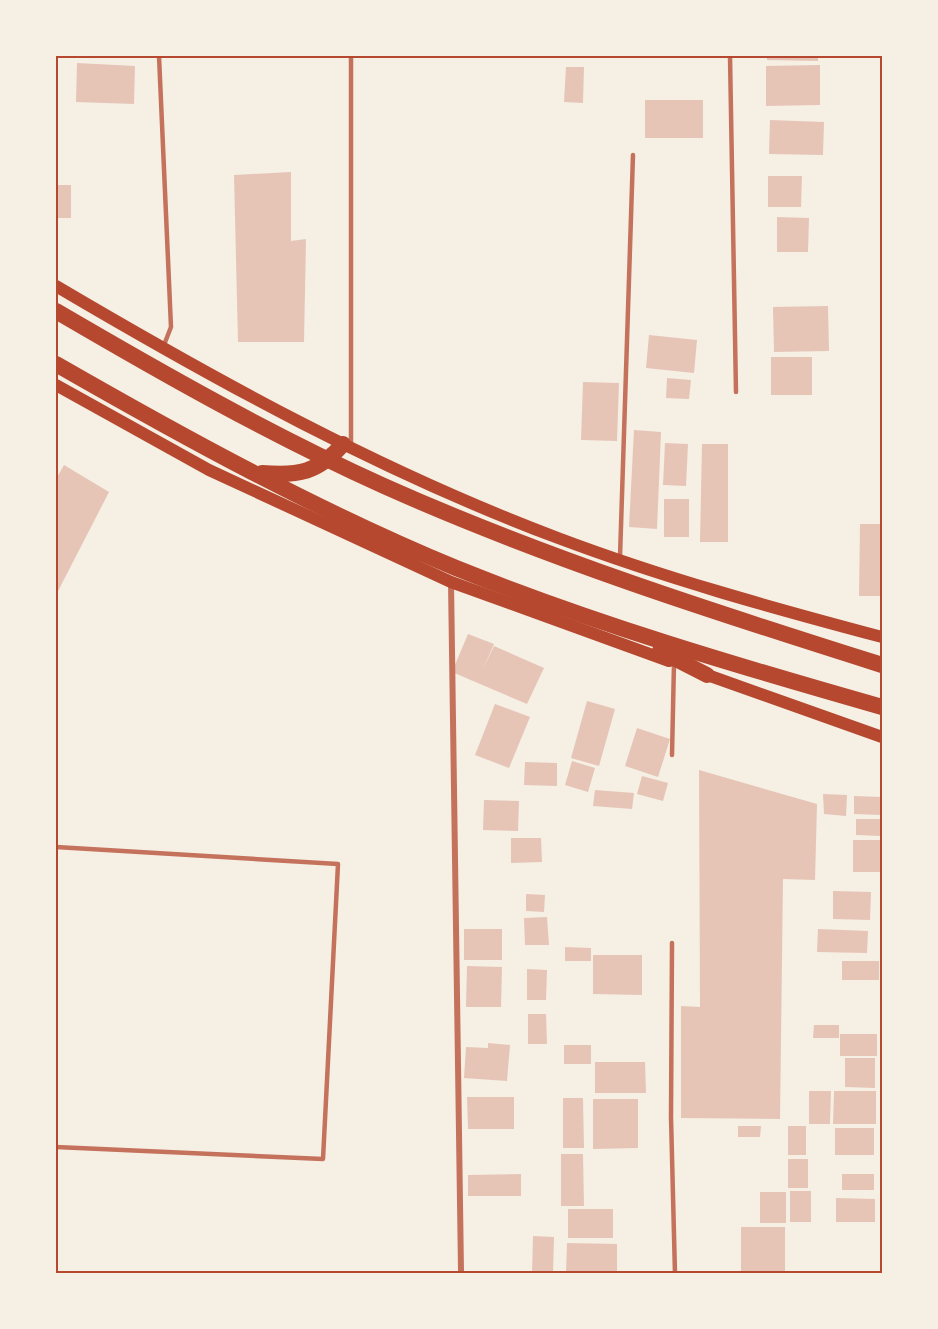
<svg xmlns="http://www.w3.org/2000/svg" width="938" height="1329" viewBox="0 0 938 1329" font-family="'Roboto Condensed',sans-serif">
	<rect width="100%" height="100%" fill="#f6efe4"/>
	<g fill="#e6c5b7">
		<path d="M767,56h51v5l-51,-1z"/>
		<path d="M77,63l58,3 -1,38 -58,-2z"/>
		<path d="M820,65v40l-54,1v-40z"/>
		<rect x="880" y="66" width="2" height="48"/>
		<path d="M566,67h18l-1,36 -19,-1z"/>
		<rect x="645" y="100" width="58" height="38"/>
		<path d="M770,120l54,2 -1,33 -54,-1z"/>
		<path d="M291,172v69l15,-2 -2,103h-66l-4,-167z"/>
		<path d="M768,176h34l-1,31h-33z"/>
		<rect x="56" y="185" width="15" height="33"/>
		<path d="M777,217l32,1 -1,34h-31z"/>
		<path d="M828,306l1,45 -55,1 -1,-45z"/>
		<path d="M649,335l48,5 -3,33 -48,-5z"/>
		<rect x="771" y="357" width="41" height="38"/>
		<path d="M667,378l24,2 -2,19 -23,-1z"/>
		<path d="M583,382l36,1 -2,58 -36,-1z"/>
		<path d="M634,430l27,2 -4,97 -28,-2z"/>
		<path d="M665,443l23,1 -2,42 -23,-1z"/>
		<path d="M702,444h26v98h-28z"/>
		<path d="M64,465l45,27 -53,103v-116z"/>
		<rect x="664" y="499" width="25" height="38"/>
		<path d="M860,524h22v72h-23z"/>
		<path d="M468,634l26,10 -11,25 11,-23 50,22 -17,36 -75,-32z"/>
		<path d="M587,701l28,8 -16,57 -28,-8z"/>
		<path d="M495,704l35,13 -21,51 -34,-13z"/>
		<path d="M637,728l33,11 -12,38 -33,-11z"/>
		<path d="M572,761l23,7 -7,24 -23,-7z"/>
		<path d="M525,762l32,1v23l-33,-1z"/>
		<path d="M699,770l118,34 -2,76 -32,-1 -3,240 -99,-1v-112l19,1z"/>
		<path d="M642,776l26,7 -5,18 -26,-7z"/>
		<path d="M595,790l39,3 -2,16 -39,-3z"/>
		<path d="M823,794l24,1 -1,21 -22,-2z"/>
		<path d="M854,796l27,1v18l-27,-1z"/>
		<path d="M484,800l35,1 -1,30 -35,-1z"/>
		<path d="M856,819h25v17l-25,-1z"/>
		<path d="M511,838h30l1,24 -31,1z"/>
		<rect x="853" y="840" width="28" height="32"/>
		<path d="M833,891l38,1 -1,28 -37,-1z"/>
		<path d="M526,894l19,1 -1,17 -18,-1z"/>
		<path d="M547,917l2,28h-24l-1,-27z"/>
		<rect x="464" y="929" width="38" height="31"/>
		<path d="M818,929l50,2 -1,22 -50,-1z"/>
		<path d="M565,947l26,1v13h-26z"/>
		<path d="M593,955h49v40l-49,-1z"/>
		<rect x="842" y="961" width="37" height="19"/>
		<path d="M467,966l35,1 -1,40h-35z"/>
		<path d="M527,969l20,1 -1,30h-19z"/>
		<path d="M528,1014h18l1,30h-19z"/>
		<path d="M814,1025h25v13h-26z"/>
		<rect x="840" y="1034" width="37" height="22"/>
		<path d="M488,1043l22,2 -3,36 -43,-3 2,-31 22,1z"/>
		<rect x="564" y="1045" width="27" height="19"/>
		<path d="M845,1058h30v30l-30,-1z"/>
		<path d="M595,1062h50l1,31h-51z"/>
		<path d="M809,1091h22l-1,33h-21z"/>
		<path d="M834,1091h42v33h-43z"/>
		<path d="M467,1097h47v32h-46z"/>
		<path d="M563,1098h20l1,50h-21z"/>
		<path d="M593,1099h45v49l-45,1z"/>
		<path d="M738,1126h23l-1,11h-22z"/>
		<rect x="788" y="1126" width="18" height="29"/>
		<rect x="835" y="1128" width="39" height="27"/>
		<path d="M561,1154h22l1,52h-23z"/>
		<rect x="788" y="1159" width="20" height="29"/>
		<path d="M521,1174v22h-53v-21z"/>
		<rect x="842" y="1174" width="32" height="16"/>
		<rect x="790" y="1191" width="21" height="31"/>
		<rect x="760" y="1192" width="26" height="31"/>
		<path d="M836,1198l39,1v23h-39z"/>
		<rect x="568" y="1209" width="45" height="29"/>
		<rect x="741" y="1227" width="44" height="47"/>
		<path d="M533,1236l21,1 -1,37h-21z"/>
		<path d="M567,1243l50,1v30h-51z"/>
	</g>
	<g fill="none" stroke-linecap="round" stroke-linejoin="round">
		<g stroke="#c5725c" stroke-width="4.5">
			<path d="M159,56l12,271 -7,18"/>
			<path d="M730,56l6,336"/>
			<path d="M351,446v-390"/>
			<path d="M620,557l13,-402"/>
			<path d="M672,755l2,-92"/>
			<path d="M56,847l282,17 -15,295 -267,-12"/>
			<path d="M672,943l-1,174 4,157"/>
		</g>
		<path stroke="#c5725c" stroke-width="6" d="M451,582l10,689"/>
		<g stroke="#b5482f" stroke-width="12">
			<path d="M56,286c161,95 326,186 502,252 106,40 215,70 324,99"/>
			<path d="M56,385l153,85 242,112 218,79"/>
			<path d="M699,672l183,65"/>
		</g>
		<g stroke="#b5482f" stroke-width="16">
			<path d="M56,311c106,62 215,124 328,175 161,72 330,126 498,179"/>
			<path d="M56,364c129,74 262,147 400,204 139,56 282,98 426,139"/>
			<path d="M262,473c36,3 56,0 81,-29"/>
			<path d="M660,651l47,24"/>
		</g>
	</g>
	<rect width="938" height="1329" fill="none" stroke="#f6efe4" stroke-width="114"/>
	<rect x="57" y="57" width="824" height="1215" fill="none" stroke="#b5482f" stroke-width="2"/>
</svg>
